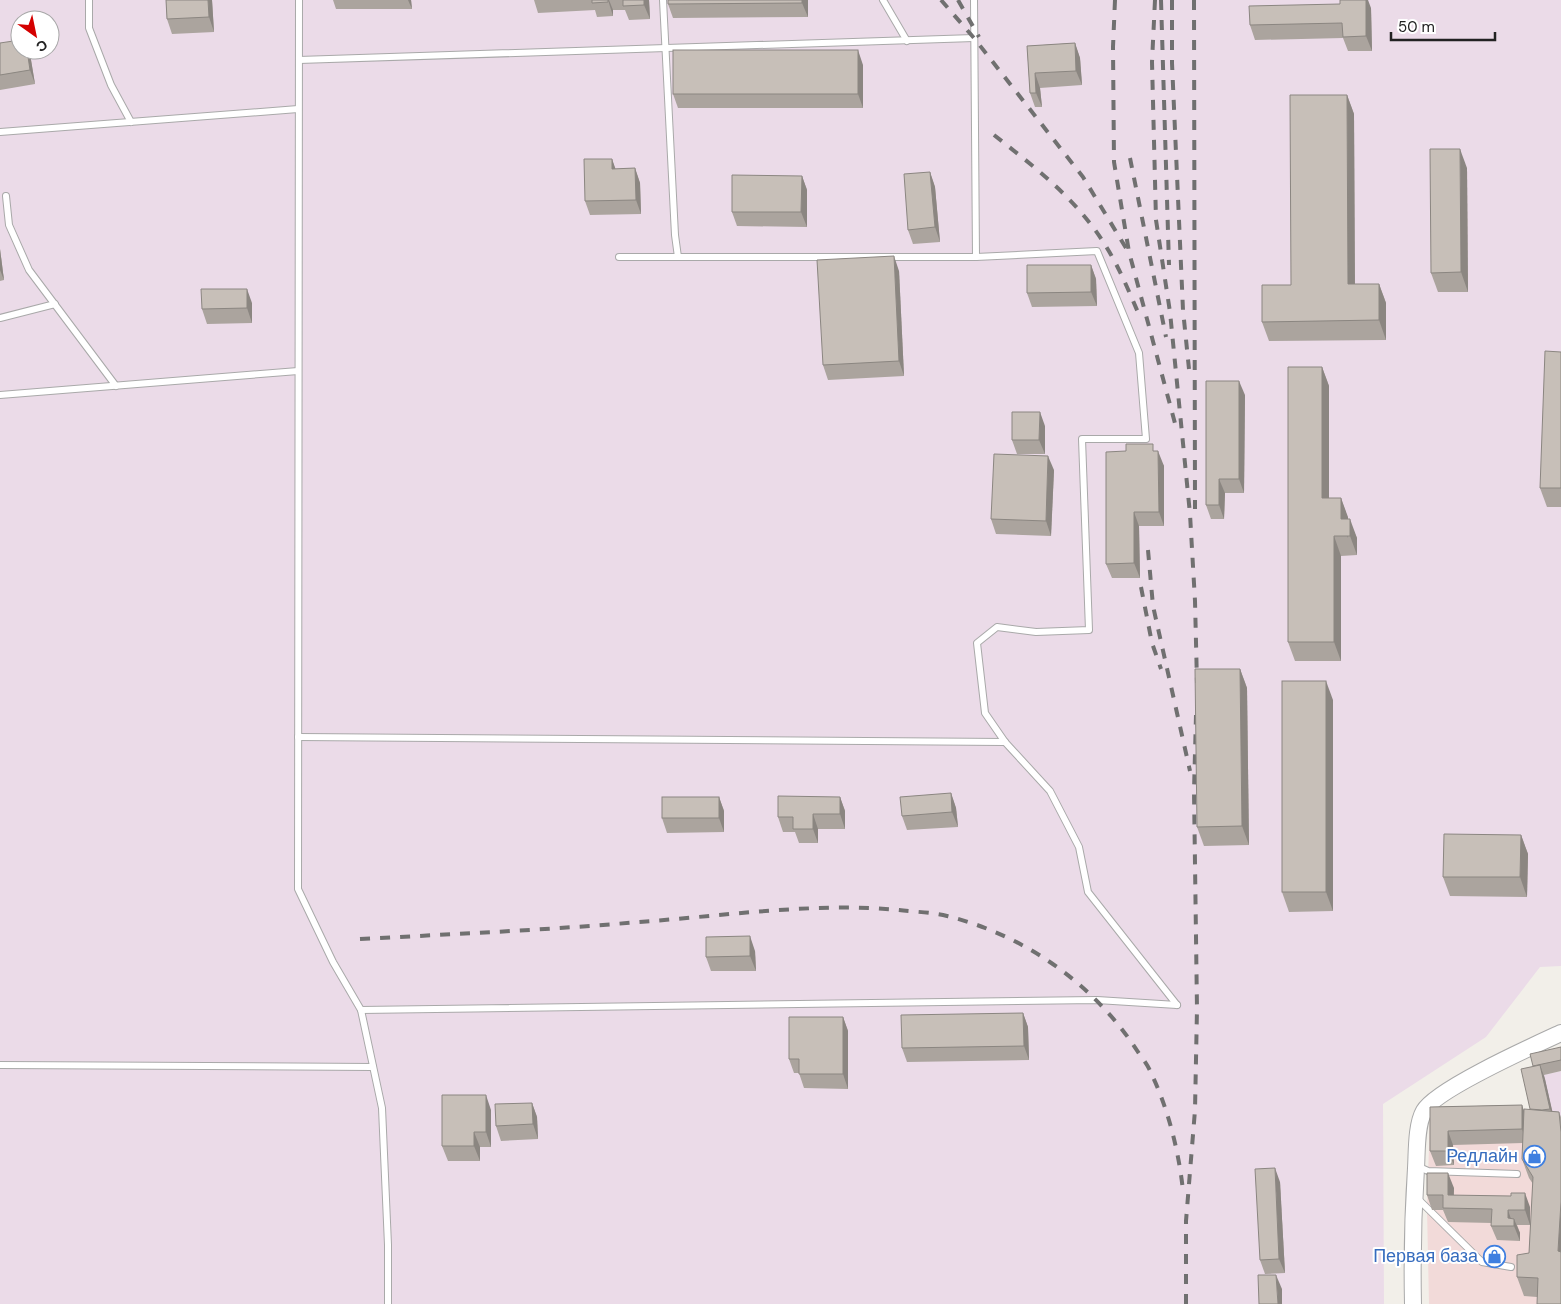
<svg xmlns="http://www.w3.org/2000/svg" width="1561" height="1304" viewBox="0 0 1561 1304" font-family="'DM Sans',sans-serif">
	<rect width="100%" height="100%" fill="#f2efe9"/>
	<path fill="#f2dad9" d="M1526,1114l35,190h-132l-2,-96 3,-92z"/>
	<g fill="#ebdbe8" fill-rule="evenodd">
		<path d="M0,0h1561v966l-21,1 -54,70 -103,67 1,200h-1384zM20,20h30v30h-30z"/>
		<path d="M1561,1071v54h-8l-10,-50z"/>
	</g>
	<g fill="none" stroke-linecap="round" stroke-linejoin="round">
		<defs>
			<g id="service">
				<path d="M89,0v28l22,57 20,37"/>
				<path d="M299,0l-1,889 35,73 28,48 736,-10 80,5"/>
				<path d="M663,0l12,235 3,22"/>
				<path d="M883,0l24,41"/>
				<path d="M299,60l675,-22"/>
				<path d="M0,132l298,-23"/>
				<path d="M6,196l3,29 20,45 87,116"/>
				<path d="M619,257h357l-2,-257"/>
				<path d="M976,257l121,-6 42,102 7,86h-64l7,191 -53,2 -39,-5 -20,16 8,70 20,29 45,49 29,56 9,45 89,113"/>
				<path d="M0,318l55,-14"/>
				<path d="M0,395l298,-24"/>
				<path d="M298,737l707,5"/>
				<path d="M361,1010l21,98 6,137v59"/>
				<path d="M0,1065l373,2"/>
				<path d="M1417,1166l11,5 89,3"/>
				<path d="M1417,1198l65,64 29,5"/>
			</g>
			<path id="tertiary" d="M1413,1304c-1,-46 0,-91 3,-136 1,-16 0,-43 8,-57 11,-21 111,-66 137,-78"/>
		</defs>
		<use href="#service" stroke="#a9a9a9" stroke-width="8"/>
		<use href="#tertiary" stroke="#a9a9a9" stroke-width="18"/>
		<use href="#service" stroke="#fff" stroke-width="6"/>
		<use href="#tertiary" stroke="#fff" stroke-width="16"/>
		<g stroke="#707070" stroke-width="4" stroke-dasharray="10 10" stroke-linecap="butt">
			<path d="M941,0l33,38 109,139 43,71"/>
			<path d="M958,0l21,37"/>
			<path d="M1115,0l-2,47 1,115 15,90 47,175"/>
			<path d="M1155,0l-3,62 4,158 14,92 20,202 5,87 2,82"/>
			<path d="M1161,0l8,265"/>
			<path d="M1172,0v63l11,247 6,59"/>
			<path d="M1194,0l1,509"/>
			<path d="M994,135c42,33 85,66 113,113 13,21 23,46 33,69"/>
			<path d="M1130,158l36,179"/>
			<path d="M1148,550l5,56 37,165"/>
			<path d="M1141,587l11,56 9,26"/>
			<path d="M360,939c94,-5 187,-9 279,-17 85,-6 175,-20 260,-12 15,2 33,2 48,6 78,19 148,69 191,136 5,7 10,13 13,21 17,35 28,79 32,118"/>
			<path d="M1186,1304v-83l9,-111 2,-101 -3,-218 2,-76"/>
		</g>
	</g>
	<g fill="#aba49e">
		<path d="M166,0h46l2,32 -42,2 -5,-15z"/>
		<path d="M333,0h78l1,9h-76z"/>
		<path d="M534,0h115l1,19 -21,1 -4,-10h-12v6l-16,1 -2,-7 -57,3z"/>
		<path d="M808,0v17l-135,1 -5,-14z"/>
		<path d="M1371,8l1,43h-24l-5,-13 -88,2 -5,-15z"/>
		<path d="M0,43l20,7h9l1,4 5,30 -35,6z"/>
		<path d="M1075,43l5,15 2,27 -42,3 2,19h-7l-5,-14 -3,-47z"/>
		<path d="M863,65v43h-185l-5,-14z"/>
		<path d="M1347,95l7,19 1,170h24l7,19v37l-117,1 -7,-19 29,-37z"/>
		<path d="M612,159l3,10 20,-1 5,15 1,31 -51,1 -5,-14z"/>
		<path d="M1467,168l1,124h-30l-7,-19z"/>
		<path d="M930,172l5,15 5,55 -27,2 -5,-14z"/>
		<path d="M802,176l5,14v37l-70,-1 -5,-14z"/>
		<path d="M0,249l4,31 -4,1z"/>
		<path d="M1091,265l5,14 1,27 -65,1 -5,-14z"/>
		<path d="M899,271l5,105 -76,4 -5,-15z"/>
		<path d="M252,303v20l-45,1 -5,-15z"/>
		<path d="M1561,352v155h-14l-7,-19z"/>
		<path d="M1322,367l7,19v112h12l7,21 9,19v17l-16,1v105h-46l-7,-19z"/>
		<path d="M1245,395l-1,98h-19l-1,26h-13l-5,-14z"/>
		<path d="M1045,426v28h-28l-5,-14z"/>
		<path d="M1126,451h29l9,15v60h-25l1,52h-28l-6,-14z"/>
		<path d="M1054,470l-3,66 -55,-2 -5,-15z"/>
		<path d="M1240,669l7,19 2,157 -45,1 -7,-19z"/>
		<path d="M1333,700v211l-44,1 -7,-20z"/>
		<path d="M951,793l5,15 2,19 -51,3 -5,-14z"/>
		<path d="M719,797l5,14v21l-57,1 -5,-15z"/>
		<path d="M840,797l5,14v18h-27v14h-19l-4,-11h-12l-5,-15z"/>
		<path d="M1521,835l7,19 -1,43 -77,-1 -7,-19z"/>
		<path d="M755,951l1,20h-45l-5,-14z"/>
		<path d="M1023,1013l5,14 1,33 -122,2 -5,-14z"/>
		<path d="M843,1017l5,14v58l-44,-1 -5,-15h-5l-5,-14z"/>
		<path d="M1561,1047v24l-17,4 8,36 7,1 2,5v187l-24,-7 -13,-1 -7,-19 12,-24 4,-69 -4,-6 -7,-19 1,-16 -70,2 1,20 -18,1 -6,-15v-44l92,-2 2,7 6,-3 3,-43z"/>
		<path d="M532,1103l5,14 1,22 -37,2 -5,-15z"/>
		<path d="M491,1110v37h-11v14h-32l-6,-15z"/>
		<path d="M1280,1182l5,91 -20,1 -5,-14z"/>
		<path d="M1454,1188v7l76,12v18h-13l3,8v8l-23,-1 -6,-14 1,-3 -44,-1 -5,-12h-11l-5,-15z"/>
	</g>
	<g fill="#8b8681">
		<path d="M208,0h4l2,32 -5,-15z"/>
		<path d="M408,0h3l1,9z"/>
		<path d="M608,0h1l4,10v6z"/>
		<path d="M644,0h5l1,19 -6,-14z"/>
		<path d="M802,0h6v17l-6,-14z"/>
		<path d="M1366,0h2l3,8 1,43 -6,-15z"/>
		<path d="M1075,43l5,15 2,27 -6,-14z"/>
		<path d="M27,50h2l1,4 5,30 -5,-14z"/>
		<path d="M858,50l5,15v43l-5,-14z"/>
		<path d="M1035,73l5,15 2,19 -6,-14z"/>
		<path d="M1347,95l7,19 1,190 -7,-20z"/>
		<path d="M1460,149l7,19 1,124 -7,-20z"/>
		<path d="M612,159l5,14 -5,-4z"/>
		<path d="M635,168l5,15 1,31 -5,-14z"/>
		<path d="M930,172l5,15 5,55 -5,-15z"/>
		<path d="M802,176l5,14v37l-6,-15z"/>
		<path d="M0,249l4,31 -4,-10z"/>
		<path d="M894,256l5,15 5,105 -5,-15z"/>
		<path d="M1091,265l5,14 1,27 -6,-14z"/>
		<path d="M1379,284l7,19v37l-7,-20z"/>
		<path d="M247,289l5,14v20l-5,-15z"/>
		<path d="M1322,367l7,19v131l-7,-19z"/>
		<path d="M1239,381l6,14 -1,98 -5,-14z"/>
		<path d="M1040,412l5,14v28l-6,-14z"/>
		<path d="M1158,451l6,15v60l-5,-14z"/>
		<path d="M1048,456l6,14 -3,66 -5,-15z"/>
		<path d="M1219,479l6,14 -1,26 -5,-14z"/>
		<path d="M1341,498l7,19v21l-7,-19z"/>
		<path d="M1134,512l5,14 1,52 -6,-15z"/>
		<path d="M1350,519l7,19v17l-7,-19z"/>
		<path d="M1334,536l7,20v105l-7,-19z"/>
		<path d="M1240,669l7,19 2,157 -7,-19z"/>
		<path d="M1326,681l7,19v211l-7,-19z"/>
		<path d="M951,793l5,15 2,19 -6,-15z"/>
		<path d="M719,797l5,14v21l-5,-14z"/>
		<path d="M840,797l5,14v18l-5,-15z"/>
		<path d="M813,814l5,15v14l-5,-14z"/>
		<path d="M1521,835l7,19 -1,43 -7,-20z"/>
		<path d="M750,936l5,15 1,20 -6,-15z"/>
		<path d="M1023,1013l5,14 1,33 -5,-14z"/>
		<path d="M843,1017l5,14v58l-5,-15z"/>
		<path d="M1540,1065l5,14 10,44 -5,-14z"/>
		<path d="M486,1095l5,15v37l-5,-15z"/>
		<path d="M532,1103l5,14 1,22 -5,-15z"/>
		<path d="M1522,1105l5,14v24l-5,-14z"/>
		<path d="M1448,1131l5,14 1,20 -6,-14z"/>
		<path d="M474,1132l6,15v14l-6,-15z"/>
		<path d="M1275,1168l5,14 5,91 -6,-14z"/>
		<path d="M1448,1173l6,15 -1,21 -5,-14z"/>
		<path d="M1525,1193l5,14v18l-5,-15z"/>
		<path d="M1561,1202v58l-3,-9z"/>
		<path d="M1508,1210l5,15 -5,-7z"/>
		<path d="M1514,1219l6,14v8l-6,-15z"/>
		<path d="M1276,1275l6,14v15h-4z"/>
	</g>
	<g fill="#c7bfb8" stroke="#8b8681">
		<path d="M166,0h42l1,17 -42,2z"/>
		<path d="M592,0h16v2l-16,1z"/>
		<path d="M623,0h21v5l-21,1z"/>
		<path d="M668,0h134v3l-134,1z"/>
		<path d="M1340,0h26v36l-23,1 -1,-14 -92,2 -1,-19 91,-2z"/>
		<path d="M20,40v10h7l3,20 -30,5v-32z"/>
		<path d="M1075,43l1,28 -41,2 1,20h-6l-3,-47z"/>
		<rect x="673" y="50" width="185" height="44"/>
		<path d="M1290,95h57l1,189h31v36l-117,2v-37h29z"/>
		<path d="M1430,149h30l1,123 -30,1z"/>
		<path d="M584,159h28v10l23,-1 1,32 -51,1z"/>
		<path d="M930,172l5,55 -27,3 -4,-56z"/>
		<path d="M732,175l70,1 -1,36h-69z"/>
		<path d="M894,256l5,105 -76,4 -6,-105z"/>
		<path d="M1027,265h64v27l-64,1z"/>
		<path d="M201,289h46v19l-45,1z"/>
		<path d="M1545,351l16,1v136h-21z"/>
		<path d="M1288,367h34v131h19v21h9v17h-16v106h-46z"/>
		<path d="M1206,381h33v98h-20v26h-13z"/>
		<path d="M1012,412h28l-1,28h-27z"/>
		<path d="M1126,444h27v7h5l1,61h-25v51l-28,1v-112l20,-1z"/>
		<path d="M994,454l54,2 -2,65 -55,-2z"/>
		<path d="M1195,669h45l2,157 -45,1z"/>
		<rect x="1282" y="681" width="44" height="211"/>
		<path d="M951,793l1,19 -50,4 -2,-19z"/>
		<path d="M778,796l62,1v17h-27v15h-20v-12h-15z"/>
		<rect x="662" y="797" width="57" height="21"/>
		<path d="M1444,834l77,1 -1,42h-77z"/>
		<path d="M750,936v20l-44,1v-20z"/>
		<path d="M1023,1013l1,33 -122,2 -1,-33z"/>
		<path d="M789,1017h54v57h-44v-15h-10z"/>
		<path d="M1561,1047v13l-28,6 -3,-12z"/>
		<path d="M1540,1065l10,44 -8,1 -12,-1 -9,-40z"/>
		<path d="M442,1095h44v37h-12v14h-32z"/>
		<path d="M532,1103l1,21 -37,2 -1,-22z"/>
		<path d="M1522,1105v24l-74,2v20h-18v-44z"/>
		<path d="M1524,1109l35,3 2,20v70l-3,49 3,1v52h-24l1,-26 -21,-1v-22l12,-2 4,-76 -11,-18z"/>
		<path d="M1275,1168l4,91 -19,1 -5,-91z"/>
		<path d="M1427,1173h21v22l63,1v-3h14v17h-17v8l6,1v7h-23l1,-17 -49,-1v-13h-16z"/>
		<path d="M1258,1275h18l2,29h-19z"/>
	</g>
	<defs>
		<symbol id="shop-ring" viewBox="-11 -11 22 22"><circle r="9.5" fill="#fff" stroke="#3f7fe0" stroke-width="1.5"/><path d="M-5-2.5h2.3a2.7 3.5 0 0 1 5.4 0H5L5.5 6h-11ZM-1.5-2.5h3a1.5 2.3 0 0 0-3 0Z" fill="#3f7fe0"/></symbol>
	</defs>
	<g fill-rule="evenodd">
		<use href="#shop-ring" x="1522" y="1144" width="25" height="25"/>
		<use href="#shop-ring" x="1482" y="1244" width="25" height="25"/>
	</g>
	<g text-anchor="middle" stroke-width="4" stroke-linejoin="round" paint-order="stroke">
		<g font-size="18" fill="#366cbe" stroke="#fff" text-anchor="end">
			<text x="1518" y="1162">Редлайн</text>
			<text x="1478" y="1262">Первая база</text>
		</g>
	</g>
	<g transform="translate(35 35) rotate(147)"><circle r="24" fill="#ffffff" stroke="#a7a7a7"/>
	<path d="M0-4L9 19L0 12L-9 19Z" fill="#d40000"/>
	<text y="-8" font-size="14" font-weight="bold" text-anchor="middle" fill="#222222">С</text>
	</g>
	<path d="M1391 32v8h104v-8" fill="none" stroke="#222222" stroke-width="2.5"/>
	<text x="1398" y="32" font-size="15" fill="#222222" stroke="#ffffff" stroke-width="4" paint-order="stroke">50 m</text>
</svg>
